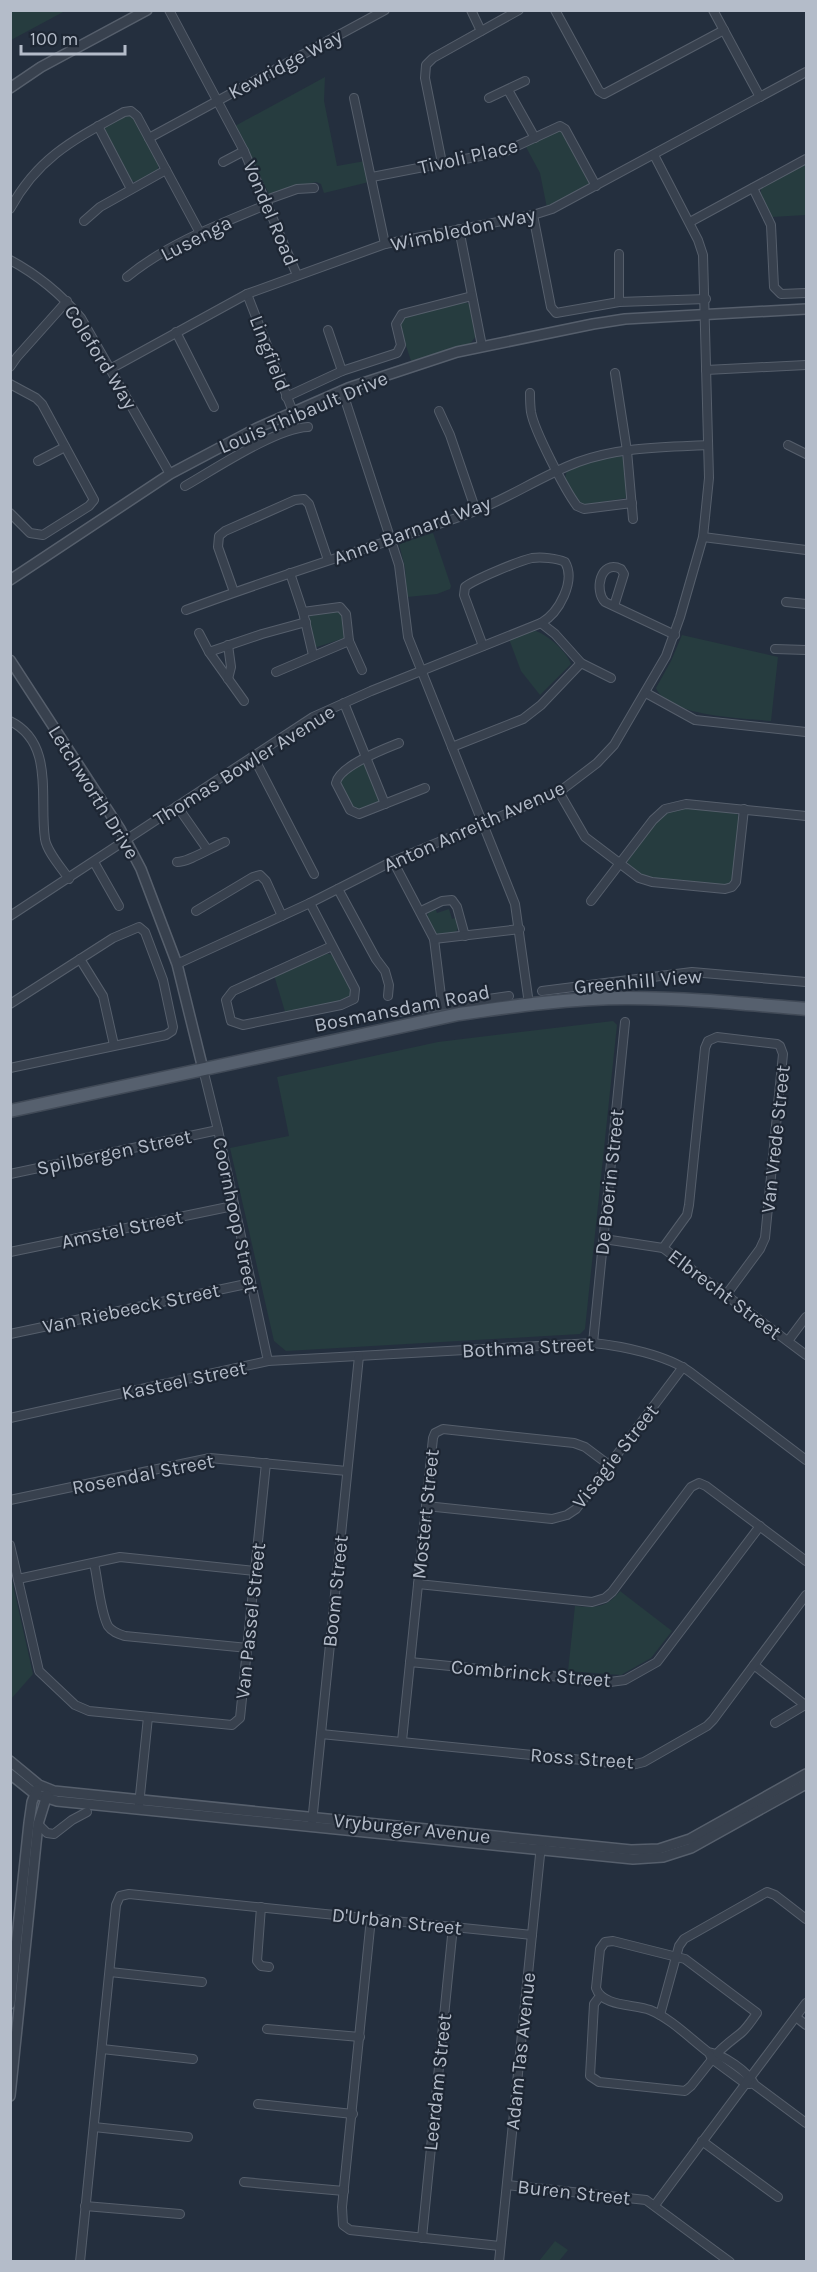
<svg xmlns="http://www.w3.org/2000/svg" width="817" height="2272" viewBox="0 0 817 2272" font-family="Karla,sans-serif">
	<rect width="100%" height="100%" fill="#242f3e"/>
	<g fill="#263c3f">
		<path d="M11,10h54v1l-54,29z"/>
		<path d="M325,77l-1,24 13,65 28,-5 4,21 -45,11 -3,-9 -5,-2 -47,12 -34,-68z"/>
		<path d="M127,115h4l3,3 25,47 -2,6 -22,11 -5,-2 -26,-50 2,-4z"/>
		<path d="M556,130l6,2 27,51 -1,3 -41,22 -7,-35 -14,-26z"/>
		<path d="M806,163v52l-34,2 -11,-22v-6z"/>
		<path d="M465,302l6,3 5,31 -6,8 -59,17 -12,-37 2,-6z"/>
		<path d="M621,456l4,3 1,39 -41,7 -8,-4 -12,-23 2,-8 24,-9z"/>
		<path d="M433,533l18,53 -1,3 -13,5 -30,3 -2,-29 -6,-24z"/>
		<path d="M337,610l6,5 2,23 -28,9 -3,-1 -5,-25 1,-5z"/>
		<path d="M536,631c13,5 30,20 35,33l-31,31 -19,-24 -12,-32 17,-7z"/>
		<path d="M682,635l96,22 -7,64c-27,-3 -103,-4 -115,-33l15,-27z"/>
		<path d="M361,764h4l15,36 -2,3 -23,9 -16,-28 2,-7z"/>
		<path d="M690,807l43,4 6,5 -6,63 -2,5 -5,2 -81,-9c-8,-3 -17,-8 -18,-17l31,-41 15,-10z"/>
		<path d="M435,908l2,5 12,-4 3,10 5,-2 1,11 -2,4 -17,3 -5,-4 -7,-14 2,-7z"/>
		<path d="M325,953l8,2 18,34 1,5c-12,13 -49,17 -66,21l-12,-40z"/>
		<path d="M613,1021l4,4 -32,304 -5,5 -294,17 -12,-10 -44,-193 59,-12 -12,-59 161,-35z"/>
		<path d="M11,1576l22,98 -22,25h-1z"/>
		<path d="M620,1591l52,40 -21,27 -30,17 -53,-4 7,-65c20,2 32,2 45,-15z"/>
		<path d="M555,2241l13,9 -9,11h-20z"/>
	</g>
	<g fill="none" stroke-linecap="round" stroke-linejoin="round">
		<defs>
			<g id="minor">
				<path d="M169,10l75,141 53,124"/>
				<path d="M471,10l10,21"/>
				<path d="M555,10l44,81 5,3 120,-64"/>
				<path d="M713,10l47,87"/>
				<path d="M508,90l27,48"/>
				<path d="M354,98l31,146"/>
				<path d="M489,98l36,-17"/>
				<path d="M98,126l33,63"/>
				<path d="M149,138l236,-128"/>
				<path d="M223,162l21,-11"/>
				<path d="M442,163l-17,-85 1,-13 7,-7 86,-48"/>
				<path d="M372,177l134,-26 54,-25 5,3 31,57"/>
				<path d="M753,188l18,37 3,62 7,7 25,-1"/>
				<path d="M266,200l31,-11 17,-1"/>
				<path d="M10,209c28,-52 65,-70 114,-97l7,-1 6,5 63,117"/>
				<path d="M533,215l18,92 5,6 63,-11 87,-3"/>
				<path d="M84,221l16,-14 66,-37"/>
				<path d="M690,222l116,-63"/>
				<path d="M459,229l23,117"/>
				<path d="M619,254v48"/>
				<path d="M10,260c28,15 51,34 71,58l89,156"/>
				<path d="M127,277c40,-33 93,-53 141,-73"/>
				<path d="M247,294l46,118"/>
				<path d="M328,330l14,41"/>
				<path d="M176,332l38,75"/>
				<path d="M10,367l7,-10 50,-56"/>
				<path d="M112,368l135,-74 138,-50 148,-29 19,-6 254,-137"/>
				<path d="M706,370l100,-5"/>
				<path d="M615,373l12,78 6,68"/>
				<path d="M10,384l26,14 6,6 52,96 -5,6 -46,29 -13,-2 -20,-20"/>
				<path d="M342,390l57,175 9,72 107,267 14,100"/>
				<path d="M530,393c0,6 0,12 1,19 3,18 34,78 46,94l7,3 48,-6"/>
				<path d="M286,397l56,-26 55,-18 4,-8 -5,-21 6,-10 70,-18"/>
				<path d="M439,411l11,24 26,76"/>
				<path d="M788,445l18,9"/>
				<path d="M38,461l27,-14"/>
				<path d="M185,486c30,-17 91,-58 123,-59"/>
				<path d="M703,537l103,13"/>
				<path d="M290,573l13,39 10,43"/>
				<path d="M234,592l-16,-45 1,-11 6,-5 70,-31 9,-1 5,5 19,56"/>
				<path d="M786,602l20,2"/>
				<path d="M614,606l10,-32 -3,-5c-21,-10 -27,22 -16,33l70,33"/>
				<path d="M186,610c91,-34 184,-62 276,-94 40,-13 76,-39 116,-54 41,-15 87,-15 130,-17"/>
				<path d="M303,612l37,-5 6,7 3,27 13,29"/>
				<path d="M199,633l10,19 35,49"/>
				<path d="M228,645l3,22 -3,12"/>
				<path d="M483,646l-19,-51 1,-8c10,-8 54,-26 67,-29 10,-1 24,0 33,4 11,19 -6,51 -24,61"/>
				<path d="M775,649l31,1"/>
				<path d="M209,652l53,-18 44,-12"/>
				<path d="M276,672l73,-31"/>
				<path d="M646,693l49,27 111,12"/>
				<path d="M344,703l41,101"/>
				<path d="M10,721c45,22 29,78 35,118 2,13 16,28 24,40"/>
				<path d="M399,743c-15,6 -60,23 -63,40l14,27 9,4 66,-26"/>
				<path d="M452,747l71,-28 18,-14 40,-42"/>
				<path d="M253,756l61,118"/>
				<path d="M559,792l26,45 54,41 13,4 73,7 7,-2 4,-5 8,-73"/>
				<path d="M177,806l30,43"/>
				<path d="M393,861l41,78 8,65"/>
				<path d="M94,862l25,44"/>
				<path d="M177,862c12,0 35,-15 48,-20"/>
				<path d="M338,889l38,70 9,12 4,14 -1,11"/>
				<path d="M591,901l62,-81 12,-11 21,-5 120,12"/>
				<path d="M310,903l45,86 -1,10 -13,6 -98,20 -12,-4 -5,-21 7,-9 99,-45"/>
				<path d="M196,911l57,-34 7,-2 6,6 16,35"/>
				<path d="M421,911l21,-10 10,-1 5,7 8,29"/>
				<path d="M10,916l303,-199 58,-26 170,-68 14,11 26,29 30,15"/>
				<path d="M434,939l86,-10"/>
				<path d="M80,959l23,37 11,49"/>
				<path d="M177,964l133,-61 83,-42 166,-69 38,-29 17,-18 52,-89 14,-39 23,-80 6,-59 -6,-223 -5,-15 -44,-85"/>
				<path d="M542,991l150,-19 114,10"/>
				<path d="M10,1004l103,-66 26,-11 6,5 18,48 10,47 -1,4 -6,4 -156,33"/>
				<path d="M391,1013l118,-17"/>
				<path d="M203,1069l15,61 50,231"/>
				<path d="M10,1174l208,-44"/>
				<path d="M604,1239l59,9 143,107"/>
				<path d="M663,1248l24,-33 2,-10 16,-157 3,-7 9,-4 60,7 3,2 3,8 -18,184 -5,11 -34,46"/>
				<path d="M10,1252l223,-46"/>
				<path d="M10,1334l241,-51"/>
				<path d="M788,1341l18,-24"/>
				<path d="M593,1343l32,-321"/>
				<path d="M10,1418l258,-57 325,-18c29,3 74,12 97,29l116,88"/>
				<path d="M10,1500l200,-42 137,13"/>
				<path d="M426,1506l126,13 15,-4 9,-6 107,-142"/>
				<path d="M10,1545l29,126 36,34 14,6 143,14 8,-7 26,-255"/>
				<path d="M94,1563c4,17 6,48 14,63 4,6 11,8 17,10l123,12"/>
				<path d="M18,1579l102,-22 135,14"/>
				<path d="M418,1584l174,18 13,-4 7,-6 79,-105 8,-4 7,3 100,75"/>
				<path d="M410,1662l200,20 15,-2 32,-18 103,-136"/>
				<path d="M754,1665l51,40 -30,18"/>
				<path d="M321,1734l311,31 12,-3 63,-36 6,-6 93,-125"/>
				<path d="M402,1741l31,-303 2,-5 8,-4 131,14 11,4 24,18"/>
				<path d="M139,1805l9,-88"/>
				<path d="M312,1823l47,-467"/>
				<path d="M38,1824l9,9 7,1 18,-14 15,-8"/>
				<path d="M261,1907l-4,54 4,5 8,1"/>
				<path d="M371,1918l-29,289 1,18 7,5 150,16"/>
				<path d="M110,1972l92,10"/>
				<path d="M600,1996l-6,8 -4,72 9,6 86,9 6,-5 23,-29c8,-10 17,-16 27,-24 6,-5 11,-13 16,-20l-72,-54 -72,-18 -8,1 -5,7 -4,39c6,19 39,16 54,22 20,8 41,29 58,42 16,3 39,19 47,33l51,38"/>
				<path d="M660,2015l19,-69 5,-7 83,-47 8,3 31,24"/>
				<path d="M796,2017l10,8"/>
				<path d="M267,2029l93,8"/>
				<path d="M102,2049l91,10"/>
				<path d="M710,2055l2,4 34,25h4"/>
				<path d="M258,2104l95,10"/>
				<path d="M94,2127l94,10"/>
				<path d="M702,2141l76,56"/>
				<path d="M244,2182l100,9"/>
				<path d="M507,2185l139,15 84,62"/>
				<path d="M655,2205l151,-202"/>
				<path d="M85,2206l95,8"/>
				<path d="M422,2238l31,-312"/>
				<path d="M80,2262l36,-357 4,-9 9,-2 403,41"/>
				<path d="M499,2262l42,-417"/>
			</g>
			<g id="tertiary">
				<path d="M10,88l31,-21 106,-57"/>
				<path d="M10,580l160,-106 87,-46 91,-40 109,-36 136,-28 32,-5 181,-10"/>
				<path d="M10,660l110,169 21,40 36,95 26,105"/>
				<path d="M10,1761l29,24 15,6 577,59 28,-1 31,-10 116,-65"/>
				<path d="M10,1774l25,20 22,7 576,58 30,-2 28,-9 115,-64"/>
				<path d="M10,2004l19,-181 3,-21 5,-13"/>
				<path d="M10,2096l28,-272 9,-29"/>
			</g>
			<path id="primary" d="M10,1111l449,-97c55,-8 112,-16 169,-16 60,0 119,6 178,11"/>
		</defs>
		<use href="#minor" stroke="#565f6c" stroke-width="10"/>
		<use href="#tertiary" stroke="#565f6c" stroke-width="12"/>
		<use href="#primary" stroke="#414a57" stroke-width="15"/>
		<use href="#minor" stroke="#38414e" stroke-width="8"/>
		<use href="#tertiary" stroke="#38414e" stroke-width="9"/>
		<use href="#primary" stroke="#56606e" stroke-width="12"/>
	</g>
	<g text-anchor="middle" stroke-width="4.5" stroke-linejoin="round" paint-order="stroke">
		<g font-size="20" fill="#b4bcc9" stroke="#1d2633">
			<text transform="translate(285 64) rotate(-28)" y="7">Kewridge Way</text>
			<text transform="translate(468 156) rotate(-13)" y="7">Tivoli Place</text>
			<text transform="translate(271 213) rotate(67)" y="7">Vondel Road</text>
			<text transform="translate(463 229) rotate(-12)" y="7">Wimbledon Way</text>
			<text transform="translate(196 238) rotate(-27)" y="7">Lusenga</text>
			<text transform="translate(270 353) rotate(69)" y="7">Lingfield</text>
			<text transform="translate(101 357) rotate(58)" y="7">Coleford Way</text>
			<text transform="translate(303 412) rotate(-23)" y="7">Louis Thibault Drive</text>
			<text transform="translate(412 530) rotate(-20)" y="7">Anne Barnard Way</text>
			<text transform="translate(244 765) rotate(-32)" y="7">Thomas Bowler Avenue</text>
			<text transform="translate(94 792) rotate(58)" y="7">Letchworth Drive</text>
			<text transform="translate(474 826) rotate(-24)" y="7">Anton Anreith Avenue</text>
			<text transform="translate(638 981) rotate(-5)" y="7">Greenhill View</text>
			<text transform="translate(402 1008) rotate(-11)" y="7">Bosmansdam Road</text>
			<text transform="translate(775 1139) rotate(-84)" y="7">Van Vrede Street</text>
			<text transform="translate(114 1152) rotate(-12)" y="7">Spilbergen Street</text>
			<text transform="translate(609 1182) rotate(-84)" y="7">De Boerin Street</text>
			<text transform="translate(236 1215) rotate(78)" y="7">Coornhoop Street</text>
			<text transform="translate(122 1229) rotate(-12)" y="7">Amstel Street</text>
			<text transform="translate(725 1294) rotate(37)" y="7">Elbrecht Street</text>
			<text transform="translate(131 1308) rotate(-12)" y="7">Van Riebeeck Street</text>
			<text transform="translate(528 1347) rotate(-3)" y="7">Bothma Street</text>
			<text transform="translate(184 1380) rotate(-12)" y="7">Kasteel Street</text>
			<text transform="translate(615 1456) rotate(-52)" y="7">Visagie Street</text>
			<text transform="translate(143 1474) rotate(-11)" y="7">Rosendal Street</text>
			<text transform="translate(425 1514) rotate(-84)" y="7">Mostert Street</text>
			<text transform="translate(335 1591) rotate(-84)" y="7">Boom Street</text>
			<text transform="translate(250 1621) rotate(-84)" y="7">Van Passel Street</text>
			<text transform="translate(531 1673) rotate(5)" y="7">Combrinck Street</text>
			<text transform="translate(582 1758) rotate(4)" y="7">Ross Street</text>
			<text transform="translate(412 1828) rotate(6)" y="7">Vryburger Avenue</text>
			<text transform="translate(397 1921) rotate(6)" y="7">D'Urban Street</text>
			<text transform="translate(520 2051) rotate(-84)" y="7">Adam Tas Avenue</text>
			<text transform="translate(437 2082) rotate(-84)" y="7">Leerdam Street</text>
			<text transform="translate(574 2192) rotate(6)" y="7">Buren Street</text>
		</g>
	</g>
	<rect width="817" height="2272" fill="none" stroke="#b4bcc9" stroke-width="24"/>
	<path d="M21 45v9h104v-9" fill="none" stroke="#b4bcc9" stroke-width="3"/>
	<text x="30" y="45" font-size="18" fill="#b4bcc9" stroke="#1d2633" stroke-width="4.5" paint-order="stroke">100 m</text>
</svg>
